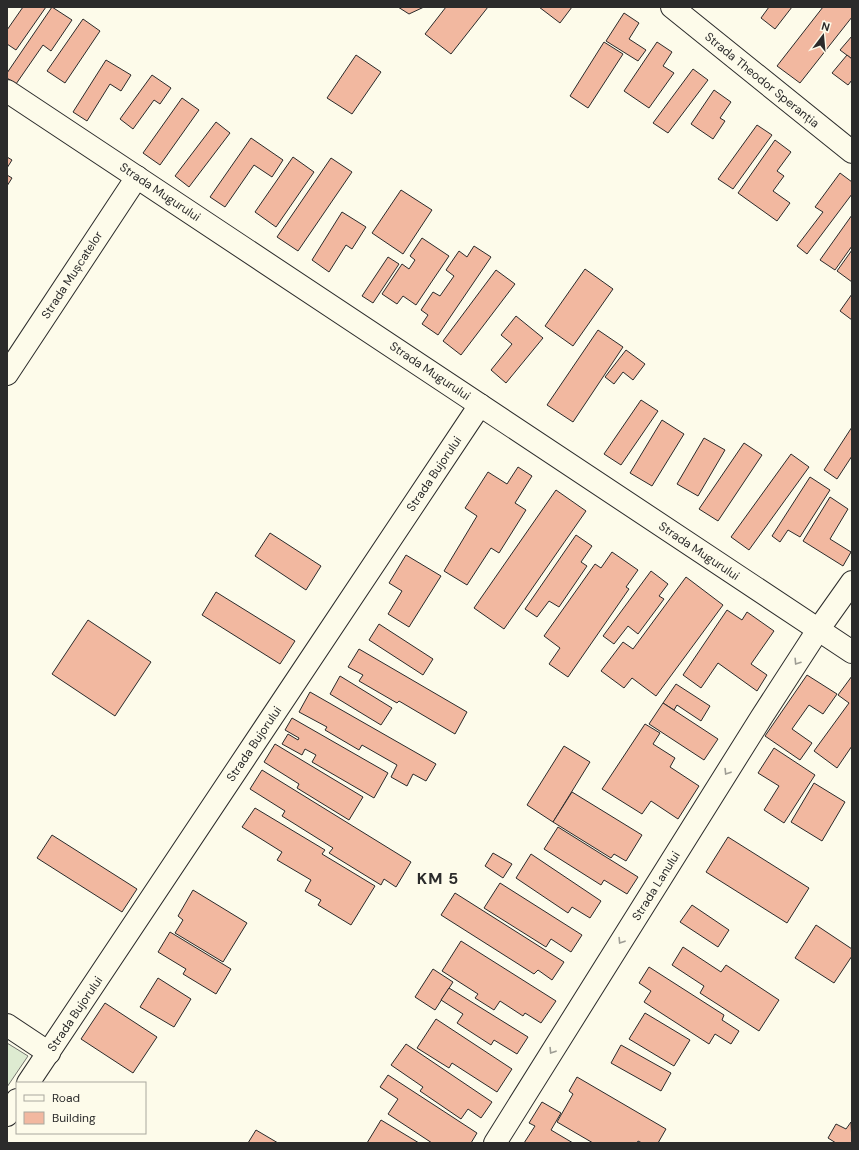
<svg xmlns="http://www.w3.org/2000/svg" width="859" height="1150" viewBox="0 0 859 1150" font-family="'DM Sans',sans-serif">
	<rect width="100%" height="100%" fill="#fdfbea"/>
	<path fill="#deebd1" stroke="#74746e" d="M7,1043l21,13 -21,31z"/>
	<g fill="#f2b8a0" stroke="#2b2b2b">
		<path d="M23,7h23l-30,43 -9,-6v-14z"/>
		<path d="M52,7l20,13 -21,31 -8,-6 -27,39 -9,-6v-5z"/>
		<path d="M398,7h26l-15,7z"/>
		<path d="M446,7h42l-37,47 -26,-20z"/>
		<path d="M539,7h33l-12,16z"/>
		<path d="M769,7h23l-17,22 -14,-11z"/>
		<path d="M823,7h29v10l-52,66 -23,-17z"/>
		<path d="M624,13l15,10 -10,16 17,11 -8,11 -32,-20z"/>
		<path d="M83,19l17,12 -35,52 -18,-12z"/>
		<path d="M852,36v23l-12,-9z"/>
		<path d="M604,42l19,12 -35,54 -18,-12z"/>
		<path d="M657,42l15,10 -9,14 11,7 -25,35 -25,-17z"/>
		<path d="M356,55l25,17 -29,42 -25,-16z"/>
		<path d="M847,55l5,4v21l-4,5 -16,-12z"/>
		<path d="M106,60l25,15 -10,16 -11,-7 -23,37 -14,-9z"/>
		<path d="M693,69l15,11 -40,53 -15,-10z"/>
		<path d="M152,75l19,13 -11,16 -6,-4 -21,29 -13,-10z"/>
		<path d="M714,90l17,12 -11,16 5,3 -12,18 -22,-15z"/>
		<path d="M182,98l17,12 -39,55 -17,-12z"/>
		<path d="M216,122l14,11 -41,54 -14,-11z"/>
		<path d="M757,125l15,10 -39,54 -15,-10z"/>
		<path d="M251,138l32,22 -11,17 -18,-12 -29,42 -15,-10z"/>
		<path d="M775,140l16,12 -14,19 7,5 -11,15 17,12 -13,18 -39,-28z"/>
		<path d="M7,157l5,3 -5,8z"/>
		<path d="M293,157l21,15 -38,55 -21,-15z"/>
		<path d="M331,158l21,14 -54,79 -21,-14z"/>
		<path d="M840,173l12,9v12l-45,60 -10,-8 26,-34 -8,-5z"/>
		<path d="M7,175l5,3 -5,8z"/>
		<path d="M401,190l31,20 -29,44 -31,-21z"/>
		<path d="M342,212l24,15 -14,22 -6,-4 -17,27 -17,-12z"/>
		<path d="M852,215v31l-17,24 -15,-10z"/>
		<path d="M422,238l27,18 -33,49 -13,-9 -6,8 -15,-10 20,-30 7,5 6,-9 -5,-4z"/>
		<path d="M474,246l17,11 -53,78 -16,-11 6,-9 -7,-5 12,-18 7,4 14,-20 -8,-6 13,-19 8,6z"/>
		<path d="M852,250v32l-15,-11z"/>
		<path d="M388,257l11,7 -26,39 -11,-7z"/>
		<path d="M585,269l28,20 -40,57 -28,-20z"/>
		<path d="M496,270l19,14 -54,71 -18,-14z"/>
		<path d="M852,294v26l-12,-9z"/>
		<path d="M516,316l27,22 -37,45 -15,-13 21,-26 -11,-9z"/>
		<path d="M598,330l25,17 -50,75 -26,-17z"/>
		<path d="M626,350l19,14 -12,16 -10,-8 -9,12 -9,-7z"/>
		<path d="M641,400l17,11 -37,54 -17,-11z"/>
		<path d="M662,420l22,14 -32,52 -22,-13z"/>
		<path d="M852,427v29l-15,23 -13,-9z"/>
		<path d="M704,438l21,12 -27,46 -21,-12z"/>
		<path d="M744,443l18,12 -44,66 -19,-12z"/>
		<path d="M791,454l18,13 -60,83 -18,-13z"/>
		<path d="M518,467l14,9 -17,27 11,7 -27,43 -8,-5 -24,37 -23,-14 33,-55 -12,-8 23,-36 19,12z"/>
		<path d="M810,477l20,13 -30,47 -12,-7 -8,12 -8,-6z"/>
		<path d="M556,490l30,21 -82,118 -30,-21z"/>
		<path d="M830,497l18,12 -18,30 21,13 -8,14 -40,-25z"/>
		<path d="M270,533l51,33 -15,24 -51,-34z"/>
		<path d="M576,535l16,11 -11,16 6,4 -28,41 -10,-6 -12,16 -12,-8z"/>
		<path d="M612,552l26,18 -12,17 3,2 -61,88 -19,-13 11,-16 -16,-12 51,-72 6,4z"/>
		<path d="M406,555l35,21 -32,51 -21,-13 14,-23 -13,-8z"/>
		<path d="M651,571l17,13 -9,12 5,3 -26,35 -10,-8 -14,18 -11,-8z"/>
		<path d="M686,577l37,28 -67,91 -24,-18 -8,10 -23,-17 22,-29 10,7z"/>
		<path d="M216,592l79,49 -15,23 -78,-49z"/>
		<path d="M727,610l15,10 5,-8 27,19 -23,33 16,11 -10,16 -39,-28 -17,25 -18,-13z"/>
		<path d="M88,620l63,42 -36,54 -63,-42z"/>
		<path d="M379,624l54,35 -10,16 -54,-35z"/>
		<path d="M359,649l108,63 -12,22 -56,-33 -2,2 -38,-22 4,-6 -15,-8z"/>
		<path d="M807,675l30,19 -14,20 -14,-9 -17,24 20,14 -12,17 -35,-24z"/>
		<path d="M340,676l52,32 -11,17 -51,-31z"/>
		<path d="M852,676v70l-15,22 -23,-17 35,-48 -11,-8z"/>
		<path d="M676,684l34,22 -9,15 -24,-16 -3,5 -11,-7z"/>
		<path d="M310,692l126,72 -10,17 -13,-7 -6,12 -16,-9 6,-12 -35,-20 -3,5 -34,-20 2,-3 -28,-15z"/>
		<path d="M663,703l55,36 -14,21 -55,-36z"/>
		<path d="M292,718l96,55 -14,25 -62,-36 4,-7 -11,-6 -3,6 -20,-11 6,-10 10,6 1,-2 -14,-8z"/>
		<path d="M645,724l15,9 -7,11 22,14 -5,9 29,19 -21,33 -27,-18 -9,13 -40,-25z"/>
		<path d="M275,744l88,53 -14,23 -52,-32 2,-4 -35,-22z"/>
		<path d="M564,746l26,16 -37,60 -26,-17z"/>
		<path d="M774,748l41,27 -31,48 -20,-13 15,-24 -21,-13z"/>
		<path d="M262,770l149,92 -15,25 -12,-8 -3,6 -52,-32 4,-5 -51,-32 3,-5 -35,-22z"/>
		<path d="M814,783l31,19 -23,39 -31,-19z"/>
		<path d="M572,792l70,43 -16,26 -12,-7 -3,4 -58,-36z"/>
		<path d="M255,808l70,42 -3,4 53,32 -24,39 -33,-20 3,-5 -16,-9 6,-11 -34,-20 5,-8 -40,-25z"/>
		<path d="M558,827l80,50 -11,17 -23,-14 -3,5 -57,-36z"/>
		<path d="M52,835l85,54 -15,23 -85,-54z"/>
		<path d="M728,837l81,51 -22,35 -81,-51z"/>
		<path d="M493,853l19,11 -9,14 -18,-12z"/>
		<path d="M531,854l70,47 -11,17 -18,-11 -4,6 -52,-35z"/>
		<path d="M500,883l82,52 -11,17 -20,-13 -5,8 -62,-39z"/>
		<path d="M193,890l54,33 -24,39 -48,-29 8,-13 -5,-4z"/>
		<path d="M455,893l109,69 -12,18 -14,-10 -4,4 -93,-59z"/>
		<path d="M692,905l37,25 -11,17 -38,-25z"/>
		<path d="M816,925l36,24v7l-18,27 -39,-25z"/>
		<path d="M170,932l61,37 -15,25 -33,-20 3,-5 -28,-17z"/>
		<path d="M461,941l95,60 -15,22 -16,-10 -2,3 -23,-15 -6,9 -19,-12 3,-4 -36,-23z"/>
		<path d="M683,947l38,25 5,-7 53,35 -20,31 -59,-38 4,-7 -32,-21z"/>
		<path d="M649,967l75,48 -2,5 17,11 -8,13 -16,-10 -6,10 -65,-42 7,-11 -12,-8z"/>
		<path d="M433,969l20,13 -18,28 -20,-13z"/>
		<path d="M158,978l33,21 -17,28 -34,-20z"/>
		<path d="M449,988l79,49 -11,17 -23,-14 -3,5 -34,-22 6,-9 -22,-14z"/>
		<path d="M105,1003l52,34 -24,36 -52,-34z"/>
		<path d="M645,1013l45,27 -16,26 -45,-27z"/>
		<path d="M436,1019l76,50 -15,23 -45,-29 -3,5 -32,-20z"/>
		<path d="M406,1044l86,58 -11,16 -13,-9 -7,10 -41,-28 3,-4 -32,-22z"/>
		<path d="M621,1045l50,28 -10,18 -50,-28z"/>
		<path d="M388,1075l89,58 -6,10h-39l-44,-29 10,-15 -18,-12z"/>
		<path d="M577,1077l89,52 -8,14h-16l-4,-2 -1,2h-44l-36,-21 16,-28 -4,-3z"/>
		<path d="M542,1102l19,11 -10,17 22,13h-49l11,-17 -6,-3z"/>
		<path d="M381,1120l38,23h-52z"/>
		<path d="M851,1122l1,21h-16l-8,-5 8,-14 10,5z"/>
		<path d="M256,1130l22,13h-30z"/>
	</g>
	<g fill="none" stroke-linecap="round" stroke-linejoin="round">
		<defs>
			<g id="minor">
				<path d="M672,7l180,145"/>
				<path d="M7,91l845,561"/>
				<path d="M7,374l130,-197"/>
				<path d="M7,1025l42,28"/>
				<path d="M28,1083l452,-678"/>
				<path d="M7,1115l10,-15"/>
				<path d="M495,1143l266,-425 57,-88 34,-48"/>
			</g>
		</defs>
		<use href="#minor" stroke="#2b2b2b" stroke-width="24"/>
		<use href="#minor" stroke="#fdfbea" stroke-width="22"/>
	</g>
	<defs><path id="oneway-chevron" d="M-2-3.5L2.5 0L-2 3.5" fill="none" stroke-width="1.6" stroke-linecap="round" stroke-linejoin="round"/></defs>
	<g stroke="#9e9d94">
		<use href="#oneway-chevron" transform="translate(797 662) rotate(123)"/>
		<use href="#oneway-chevron" transform="translate(727 772) rotate(122)"/>
		<use href="#oneway-chevron" transform="translate(621 941) rotate(122)"/>
		<use href="#oneway-chevron" transform="translate(552 1051) rotate(122)"/>
	</g>
	<g text-anchor="middle" stroke-width="3" stroke-linejoin="round" paint-order="stroke">
		<g font-size="12" fill="#2b2b2b" stroke="#fdfbea">
			<text transform="translate(762 80) rotate(39)" y="4">Strada Theodor Speranția</text>
			<text transform="translate(160 192) rotate(34)" y="4">Strada Mugurului</text>
			<text transform="translate(72 275) rotate(-57)" y="4">Strada Mușcatelor</text>
			<text transform="translate(430 371) rotate(34)" y="4">Strada Mugurului</text>
			<text transform="translate(434 474) rotate(-56)" y="4">Strada Bujorului</text>
			<text transform="translate(699 551) rotate(34)" y="4">Strada Mugurului</text>
			<text transform="translate(254 744) rotate(-56)" y="4">Strada Bujorului</text>
			<text transform="translate(656 886) rotate(-58)" y="4">Strada Lanului</text>
			<text transform="translate(75 1014) rotate(-56)" y="4">Strada Bujorului</text>
		</g>
		<g font-size="16" font-weight="bold" letter-spacing="1" fill="#2b2b2b" stroke="#fdfbea">
			<text x="438" y="884">KM 5</text>
		</g>
	</g>
	<rect width="859" height="1150" fill="none" stroke="#2b2b2b" stroke-width="16"/>
	<rect x="16" y="1082" width="130" height="52" fill="#fdfbea" stroke="#a9a89e"/>
	<rect x="24" y="1095" width="20" height="6" fill="#fdfbea" stroke="#a9a89e"/>
	<text x="52" y="1102" font-size="12" fill="#2b2b2b">Road</text>
	<rect x="24" y="1112" width="20" height="12" fill="#f2b8a0" stroke="#a9a89e"/>
	<text x="52" y="1122" font-size="12" fill="#2b2b2b">Building</text>
	<g transform="translate(823 36) rotate(16)" stroke="#fdfbea" stroke-width="3" paint-order="stroke">
	<path d="M0-3L7 15L0 10L-7 15Z" fill="#2b2b2b"/>
	<text y="-6" font-size="11" font-weight="bold" text-anchor="middle" fill="#2b2b2b">N</text>
	</g>
</svg>
